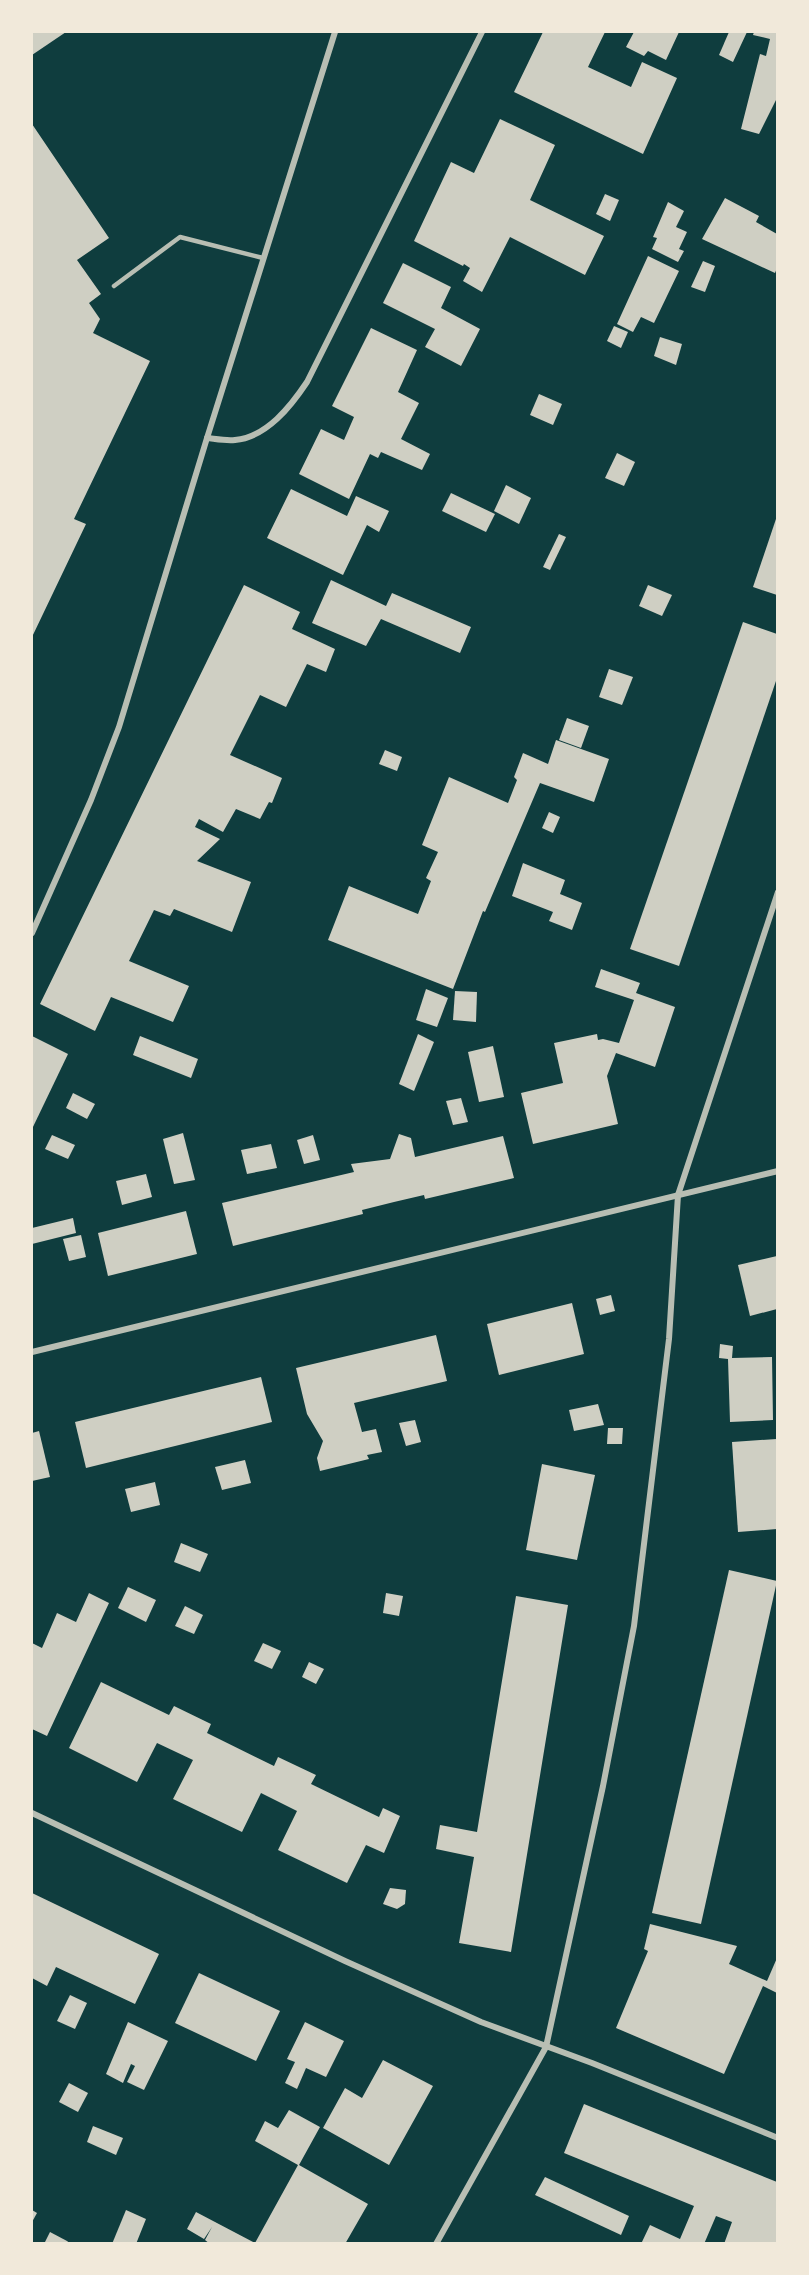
<svg xmlns="http://www.w3.org/2000/svg" width="809" height="2275" viewBox="0 0 809 2275" font-family="'Fira Sans',sans-serif">
	<rect width="100%" height="100%" fill="#0f3d3e"/>
	<g fill="#cfcfc3">
		<path d="M32,32h34l-34,23z"/>
		<path d="M543,32h62l-17,35 43,20 11,-25 35,16 -34,76 -129,-62z"/>
		<path d="M634,32h45l-13,28 -18,-9 -4,5 -18,-9z"/>
		<path d="M729,32h18l-14,30 -14,-7z"/>
		<path d="M754,32h23v66l-18,36 -18,-5 19,-75 6,2 4,-17 -17,-4z"/>
		<path d="M500,119l55,26 -25,55 74,36 -19,39 -75,-38 -28,55 -19,-11 7,-13 -6,-4 -1,2 -49,-25 37,-79 23,11z"/>
		<path d="M32,124l77,114 -32,22 24,34 -12,9 11,16 -7,14 57,28 -76,158 12,5 -54,113z"/>
		<path d="M605,194l14,6 -9,21 -14,-7z"/>
		<path d="M725,198l34,18 -3,6 21,12v34l-2,5 -73,-34z"/>
		<path d="M668,202l16,9 -8,16 11,5 -8,17 5,2 -6,11 -26,-13 5,-11 -4,-1z"/>
		<path d="M648,256l31,15 -25,52 -13,-6 -8,15 -16,-8z"/>
		<path d="M703,261l12,5 -10,26 -14,-5z"/>
		<path d="M403,263l48,24 -10,21 39,21 -19,37 -36,-19 10,-18 -52,-26z"/>
		<path d="M614,326l14,6 -7,16 -14,-7z"/>
		<path d="M371,328l46,22 -19,42 21,11 -18,36 29,15 -8,16 -41,-18 -3,6 -8,-4 -21,45 -50,-25 22,-45 23,11 10,-23 -22,-11z"/>
		<path d="M660,337l22,7 -6,21 -22,-9z"/>
		<path d="M539,394l23,10 -9,21 -23,-10z"/>
		<path d="M617,453l18,9 -11,24 -19,-8z"/>
		<path d="M506,485l25,13 -12,26 -25,-13z"/>
		<path d="M291,489l56,27 9,-20 33,15 -10,21 -12,-7 -24,50 -76,-37z"/>
		<path d="M451,493l44,21 -9,18 -44,-21z"/>
		<path d="M777,516v79l-24,-8z"/>
		<path d="M559,534l7,3 -16,33 -7,-3z"/>
		<path d="M331,580l55,26 6,-13 79,34 -11,26 -79,-34 -15,27 -54,-23z"/>
		<path d="M244,585l56,27 -8,17 43,20 -9,23 -19,-8 -21,43 -26,-12 -30,60 52,23 -10,25 -3,-1 -9,17 -24,-10 -13,23 -24,-13 -4,8 25,12 -23,22 54,21 -19,50 -58,-23 -4,7 -16,-6 -25,51 60,25 -16,36 -62,-25 -16,34 -55,-27z"/>
		<path d="M648,585l24,10 -10,21 -23,-10z"/>
		<path d="M743,622l34,12v44l-98,288 -49,-17z"/>
		<path d="M609,669l24,8 -11,28 -23,-8z"/>
		<path d="M567,718l22,8 -8,22 -22,-8z"/>
		<path d="M556,740l53,19 -15,43 -54,-19 -55,129 -2,-1 -30,78 -125,-49 21,-54 69,28 13,-33 -5,-3 12,-26 -16,-7 27,-68 59,26 9,-23 -3,-3 9,-24 25,11z"/>
		<path d="M385,750l17,7 -5,14 -18,-7z"/>
		<path d="M549,812l11,5 -7,16 -11,-5z"/>
		<path d="M523,863l42,17 -5,14 22,9 -10,27 -23,-9 4,-9 -41,-16z"/>
		<path d="M601,969l39,14 -4,10 39,14 -20,60 -39,-14 -9,23 11,48 -85,20 -12,-51 42,-10 -9,-40 43,-9 1,6 5,-1 16,4 15,-43 -39,-13z"/>
		<path d="M426,989l22,9 -11,29 -21,-7z"/>
		<path d="M455,991l22,1 -1,30 -23,-2z"/>
		<path d="M418,1034l16,8 -20,49 -15,-7z"/>
		<path d="M32,1036l36,18 -36,75z"/>
		<path d="M140,1036l58,23 -7,19 -58,-23z"/>
		<path d="M493,1046l11,51 -25,5 -11,-50z"/>
		<path d="M73,1093l22,11 -8,15 -21,-11z"/>
		<path d="M461,1098l7,24 -15,3 -7,-24z"/>
		<path d="M183,1133l12,47 -21,4 -11,-45z"/>
		<path d="M399,1134l12,4 4,19 88,-21 11,42 -89,21 -1,-4 -30,7 -32,8 1,4 -130,32 -11,-43 132,-31 -3,-8 39,-5z"/>
		<path d="M52,1135l23,10 -7,14 -23,-10z"/>
		<path d="M313,1135l7,25 -16,4 -7,-24z"/>
		<path d="M271,1144l6,24 -30,6 -6,-24z"/>
		<path d="M146,1174l6,23 -30,8 -6,-24z"/>
		<path d="M186,1211l11,43 -89,22 -10,-43z"/>
		<path d="M73,1218l3,15 -44,11v-16z"/>
		<path d="M81,1235l5,22 -17,4 -6,-22z"/>
		<path d="M777,1256v53l-27,7 -12,-51z"/>
		<path d="M611,1295l4,16 -15,4 -4,-16z"/>
		<path d="M572,1303l12,51 -85,21 -12,-51z"/>
		<path d="M436,1335l11,46 -93,22 8,29 14,-3 6,23 -15,3 2,4 -49,12 -3,-13 6,-17 -16,-27 -11,-46z"/>
		<path d="M720,1344l13,2 -1,12 40,-1 1,63 -43,2 -2,-63 -9,-1z"/>
		<path d="M261,1377l11,45 -186,46 -11,-46z"/>
		<path d="M598,1404l6,21 -30,6 -5,-21z"/>
		<path d="M415,1420l6,22 -15,4 -7,-23z"/>
		<path d="M608,1428h15l-1,16h-15z"/>
		<path d="M39,1431l11,46 -18,4v-48z"/>
		<path d="M777,1439v90l-39,3 -6,-90z"/>
		<path d="M245,1460l6,23 -29,7 -7,-23z"/>
		<path d="M542,1464l53,11 -18,85 -51,-10z"/>
		<path d="M155,1482l5,23 -29,7 -6,-23z"/>
		<path d="M181,1543l27,11 -8,18 -26,-10z"/>
		<path d="M729,1570l48,11 -76,343 -49,-11z"/>
		<path d="M128,1587l28,13 -10,22 -28,-14z"/>
		<path d="M89,1593l20,10 -62,133 -15,-7v-86l10,5 15,-35 19,9z"/>
		<path d="M386,1593l17,3 -4,20 -16,-3z"/>
		<path d="M516,1596l52,9 -57,347 -52,-9 15,-86 -38,-8 4,-24 37,7z"/>
		<path d="M185,1606l18,9 -9,19 -19,-8z"/>
		<path d="M263,1643l18,8 -9,18 -18,-8z"/>
		<path d="M309,1662l15,7 -8,15 -14,-7z"/>
		<path d="M101,1682l68,33 5,-9 37,18 -4,9 67,33 4,-9 38,18 -5,9 68,33 4,-9 17,8 -16,37 -18,-8 -19,38 -69,-33 19,-39 -36,-18 -19,39 -69,-33 20,-39 -36,-17 -20,39 -68,-34z"/>
		<path d="M390,1888l16,2 -1,14 -8,5 -14,-5z"/>
		<path d="M32,1893l127,61 -24,50 -79,-37 -9,19 -15,-8z"/>
		<path d="M650,1924l87,22 -8,18 38,17 10,-23v35l-14,-7 -39,88 -108,-46 32,-77 -4,-2z"/>
		<path d="M199,1973l81,38 -24,50 -81,-38z"/>
		<path d="M70,1995l17,8 -12,26 -18,-8z"/>
		<path d="M128,2022l40,19 -24,49 -17,-8 8,-16 -4,-2 -8,19 -17,-9z"/>
		<path d="M305,2022l39,19 -18,36 -20,-9 -9,21 -12,-6 10,-21 -8,-3z"/>
		<path d="M383,2060l50,26 -44,79 -66,-37 22,-40 17,10z"/>
		<path d="M69,2083l19,10 -10,19 -19,-10z"/>
		<path d="M584,2104l193,78v62h-53l8,-22 -16,-6 -12,28h-63l9,-19 30,14 14,-33 -130,-53z"/>
		<path d="M289,2110l31,17 -21,38 69,39 -23,40h-135l-5,-4 7,-13 -8,12 -17,-10 9,-17 59,31 43,-78 -43,-24 10,-20 13,7z"/>
		<path d="M93,2126l30,12 -7,17 -29,-13z"/>
		<path d="M545,2177l84,39 -8,19 -86,-40z"/>
		<path d="M32,2210l5,3 -5,9z"/>
		<path d="M126,2210l20,9 -10,25h-24z"/>
		<path d="M50,2232l17,9 4,3h-27z"/>
	</g>
	<g fill="none" stroke-linecap="round" stroke-linejoin="round">
		<path stroke="#b8beb3" stroke-width="4.5" d="M114,286l66,-49 83,21"/>
		<g stroke="#b8beb3" stroke-width="6">
			<path d="M207,438c9,1 19,3 28,2 32,-3 56,-34 72,-58l175,-350"/>
			<path d="M32,933l59,-133 28,-73 88,-289 128,-406"/>
			<path d="M32,1352l746,-181"/>
			<path d="M32,1813l313,148 136,61 111,41 186,75"/>
			<path d="M436,2244l110,-197 57,-261 31,-160 35,-287 9,-144 100,-303"/>
		</g>
	</g>
	<rect width="809" height="2275" fill="none" stroke="#f1e9da" stroke-width="66"/>
</svg>
